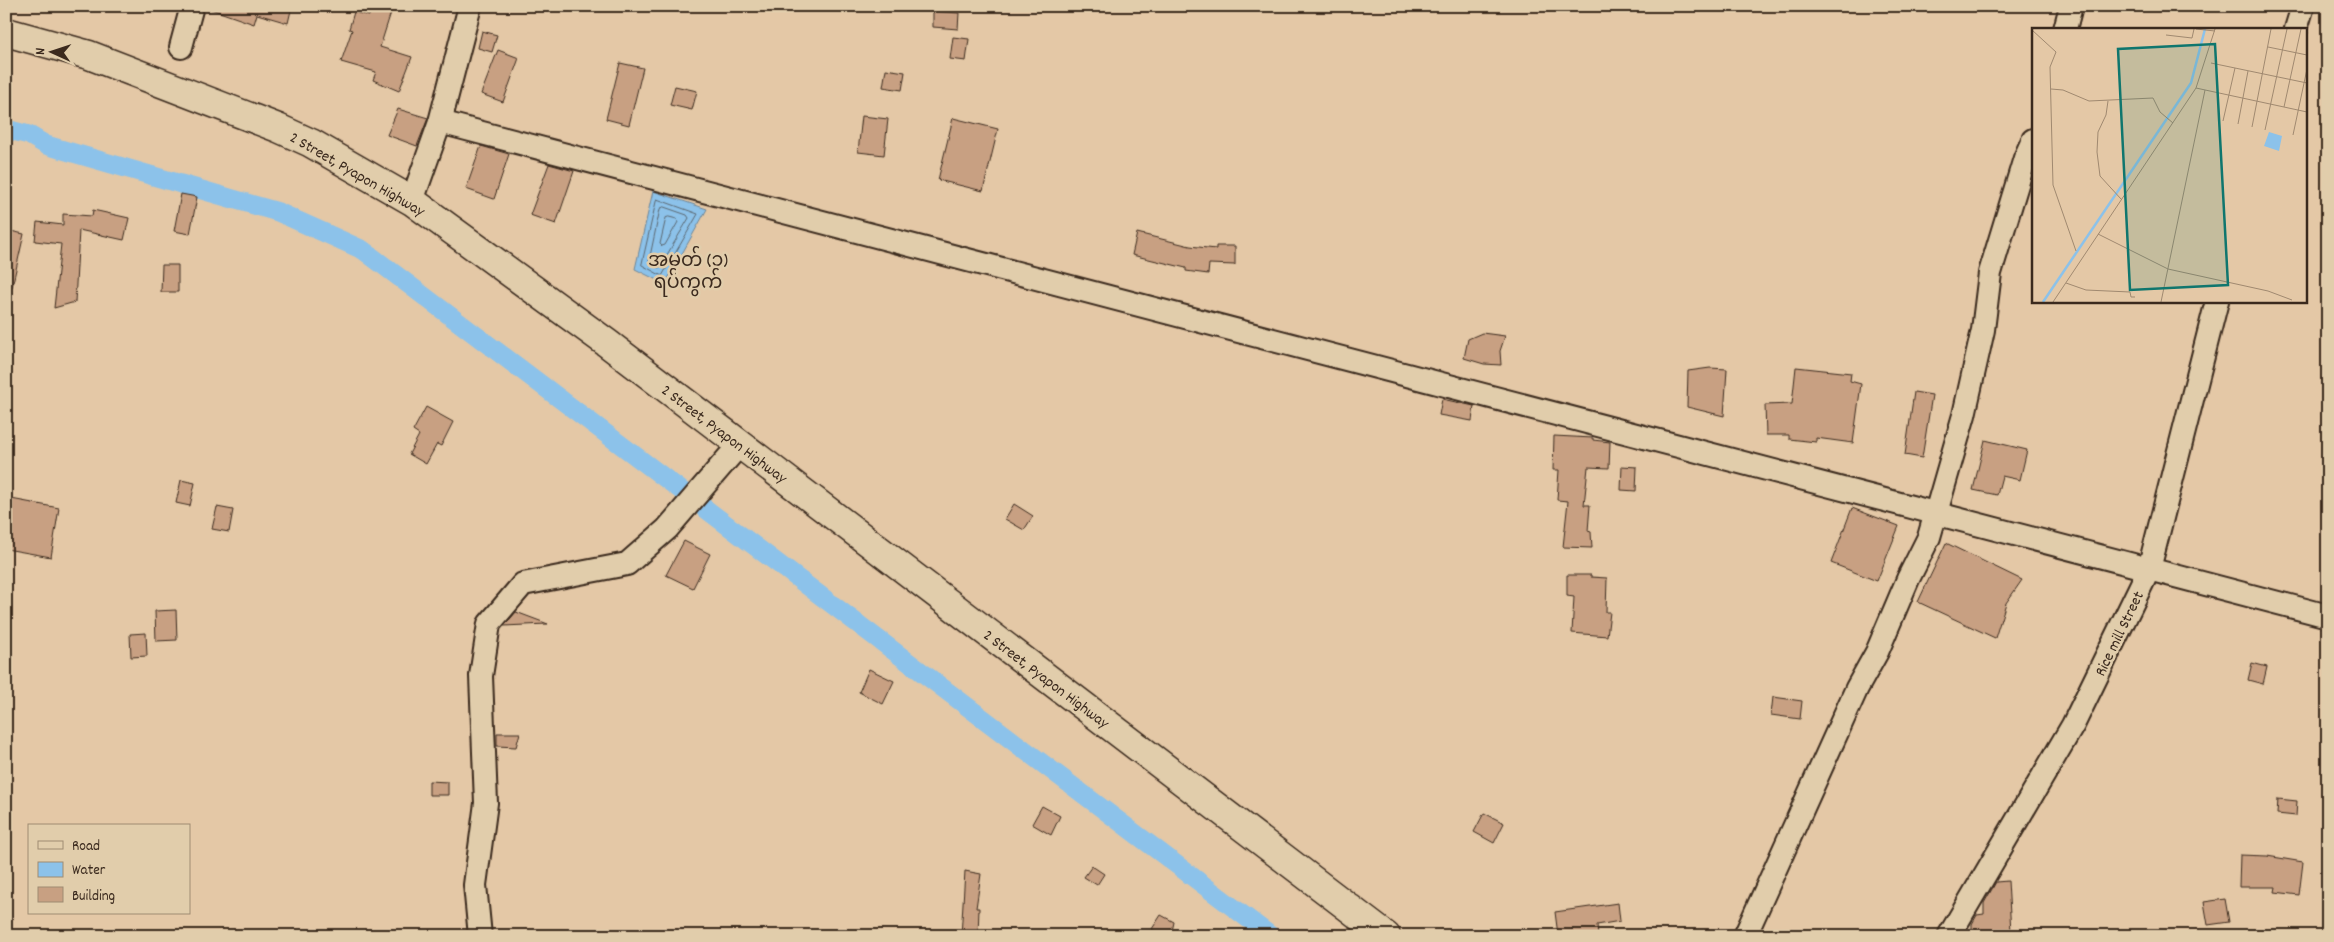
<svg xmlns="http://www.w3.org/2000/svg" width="2334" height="942" viewBox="0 0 2334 942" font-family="Dekko,'Noto Sans Myanmar',sans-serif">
	<rect width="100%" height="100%" fill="#e4c8a6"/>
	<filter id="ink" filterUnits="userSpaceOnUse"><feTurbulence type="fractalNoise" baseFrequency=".02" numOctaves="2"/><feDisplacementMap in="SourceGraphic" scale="10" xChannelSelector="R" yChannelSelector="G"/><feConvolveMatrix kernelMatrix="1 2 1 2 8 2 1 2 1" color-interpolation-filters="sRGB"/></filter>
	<g filter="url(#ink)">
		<path fill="#8cc2ea" stroke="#6c8598" d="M653,191l54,18 -42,75 -30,-15z"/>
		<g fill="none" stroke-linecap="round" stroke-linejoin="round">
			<g stroke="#5b6770" stroke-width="1">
				<path d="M657,199l41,15 -36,62 -20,-11z"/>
				<path d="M664,207l23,8 2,3 -30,50 -10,-7 11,-52z"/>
				<path d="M669,217l8,2 1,3 -13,23 -3,1 -2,-2 6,-26z"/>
			</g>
			<path stroke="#8cc2ea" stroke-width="19" d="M6,129l23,6 17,10 232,67 85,38 908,686"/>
		</g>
		<g fill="#c8a082" stroke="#3b2a1e">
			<path d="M209,6h83l-4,17 -31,-9 -3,10 -46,-16z"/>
			<path d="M372,6h21l-13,41 32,10 -13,34 -26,-11 3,-8 -35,-10 11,-32 -3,-1 5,-17 15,4z"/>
			<path d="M933,11l26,2 -1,16 -25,-2z"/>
			<path d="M482,31l15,4 -5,17 -14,-4z"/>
			<path d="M953,37l16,2 -3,22 -16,-2z"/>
			<path d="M498,50l21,8 -16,44 -22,-8z"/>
			<path d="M620,63l23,5 -14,57 -23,-6z"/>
			<path d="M886,69l19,3 -3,18 -19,-3z"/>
			<path d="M675,86l22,5 -5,19 -22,-5z"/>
			<path d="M398,109l30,9 -11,28 -30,-11z"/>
			<path d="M862,116l26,3 -4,36 -26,-3z"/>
			<path d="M953,118l45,11 -15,62 -45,-11z"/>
			<path d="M481,146l28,8 -15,45 -28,-10z"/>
			<path d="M549,164l25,7 -18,53 -26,-9z"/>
			<path d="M181,194l16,3 -7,37 -16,-3z"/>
			<path d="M93,210l36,8 -5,22 -45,-10 -4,72 -21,6 7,-64 -26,-3 2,-19 26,3v-11l29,2z"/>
			<path d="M6,230l18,4 -12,53 -6,-1z"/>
			<path d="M1137,233l53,13 26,3v-3h19v19l-26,-1 -1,10 -22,-3v-3l-54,-13z"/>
			<path d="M162,265h16v27h-17z"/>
			<path d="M1482,333l23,3 -5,15 1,14 -17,-1 -20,-6 4,-19z"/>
			<path d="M1796,367l55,6 -1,8 11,3 -8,59 -37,-5v4l-27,-3v-4h-23l-1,-30 27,-1z"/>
			<path d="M1710,368l17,1 -3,47 -37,-9 1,-36z"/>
			<path d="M1914,392l18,3 -10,63 -17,-3z"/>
			<path d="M1442,399l32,7 -2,15 -33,-6z"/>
			<path d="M426,407l27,15 -12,24 -4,-2 -11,20 -17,-10 10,-19 -6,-4z"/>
			<path d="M1554,436l39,2v2l17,2 -1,26 -21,-1 -4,38h6l-2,26 3,1 1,16 -29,-1 5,-46 -11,-1 2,-30h-6z"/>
			<path d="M1985,440l42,10 -7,30 -18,-4 -5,19 -24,-5z"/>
			<path d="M1622,466l15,1 -1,24 -15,-1z"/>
			<path d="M181,480l14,3 -5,23 -14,-3z"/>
			<path d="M6,498l53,10 -8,49 -45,-8z"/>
			<path d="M1014,504l19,12 -9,14 -19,-11z"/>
			<path d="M217,507l16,3 -4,22 -17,-3z"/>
			<path d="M1852,508l47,18 -22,55 -46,-18z"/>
			<path d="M684,541l26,13 -17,34 -27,-13z"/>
			<path d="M1946,543l76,37 -16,23 -11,35 -77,-36z"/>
			<path d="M1567,575h24v2l16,1 -1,34h4l-3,24 -35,-3 2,-36 -7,-1z"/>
			<path d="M176,610l1,30 -21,1 -1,-30z"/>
			<path d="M516,612l32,12h-1l-43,2z"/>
			<path d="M146,633l1,23 -16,1 -1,-23z"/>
			<path d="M2252,663l15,4 -4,17 -15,-4z"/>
			<path d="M869,669l25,12 -11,23 -24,-12z"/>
			<path d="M1773,697l29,4 -2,18 -29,-4z"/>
			<path d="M497,733h23l-4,14 -19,-1z"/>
			<path d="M429,781l19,1v13h-19z"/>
			<path d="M2278,799l19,2 -1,15 -19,-2z"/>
			<path d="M1042,806l18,10 -9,19 -19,-11z"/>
			<path d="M1484,813l20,10 -10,20 -20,-11z"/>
			<path d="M2240,855l27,1 36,6 -4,33 -24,-3 1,-5h-37z"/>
			<path d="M1092,866l12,8 -7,11 -13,-8z"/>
			<path d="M965,871l16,3 -5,34h3l-1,28h-17z"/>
			<path d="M2008,881l3,51 -39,2v-10l5,-9 7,-1v-11l12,-21z"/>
			<path d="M2225,899l4,23 -21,3 -4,-23z"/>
			<path d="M1618,903l2,18 -23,4 1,11h-23v-3l-17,2 -3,-23z"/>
			<path d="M1161,915l13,7 -3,14h-8l-11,-7z"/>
		</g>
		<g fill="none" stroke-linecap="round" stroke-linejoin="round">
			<defs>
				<g id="minor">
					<path d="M2065,29l6,-23"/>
					<path d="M2296,29l7,-23"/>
					<path d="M181,47l11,-41"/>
					<path d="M440,122l1888,494"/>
					<path d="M412,201l28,-79 30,-116"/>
					<path d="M480,936l-5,-51 11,-82 -5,-127 8,-52 34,-40 104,-20 40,-35 73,-85"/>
					<path d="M1745,936l112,-248 20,-36 31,-73 21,-42 35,-122 19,-85 7,-57 35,-115 8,-18"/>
					<path d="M1949,936l124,-211 76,-156 68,-268"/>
				</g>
				<path id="major" d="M6,32l83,23 189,73 33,15 101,58 195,142 779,593"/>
			</defs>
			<use href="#minor" stroke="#3b2a1e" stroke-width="26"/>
			<use href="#major" stroke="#3b2a1e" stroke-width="31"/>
			<use href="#minor" stroke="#e1cdab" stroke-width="22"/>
			<use href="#major" stroke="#e1cdab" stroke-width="28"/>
		</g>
	</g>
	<g text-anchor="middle" stroke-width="5" stroke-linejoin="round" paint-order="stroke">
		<g font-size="16" fill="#3b2a1e" stroke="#e1cdab">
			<text transform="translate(358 173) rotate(30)" y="6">2 Street, Pyapon Highway</text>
			<text transform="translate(725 433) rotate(37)" y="6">2 Street, Pyapon Highway</text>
			<text transform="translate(2118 633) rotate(-64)" y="6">Rice mill Street</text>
			<text transform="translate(1047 678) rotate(37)" y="6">2 Street, Pyapon Highway</text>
		</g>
		<g font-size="19" fill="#3b2a1e" stroke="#e1cdab">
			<text x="688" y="266">အမှတ် (၁)<tspan x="688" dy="22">ရပ်ကွက်</tspan></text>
		</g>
	</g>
	<g transform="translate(2032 28)">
		<rect width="275" height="275" fill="#e4c8a6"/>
		<path d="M237,104l13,4 -3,15 -15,-5z" fill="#8cc2ea"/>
		<path fill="none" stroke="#8cc2ea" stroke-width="2.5" d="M11,274l148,-219 14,-54"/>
		<path fill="none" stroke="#a08970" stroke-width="1" d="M164,1l19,2M0,2l24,22 -6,15 3,118 23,66M134,7l26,3 2,-9M236,19l39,8M179,35l96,20M164,60l111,24M19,61l12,1 26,11 64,-3 7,14 13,11M76,73l-2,14 -8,17 -1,20 3,24 21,23M252,79l17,-78M191,93l12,-53M206,96l10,-53M220,99l19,-98M233,102l22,-101M261,107l14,-66M66,206l70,35 100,22 24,9M34,255l20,7 44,2 1,5h4M21,274l143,-214 19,-59M129,274l44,-212"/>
		<path fill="#0f766e" fill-opacity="0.15" stroke="#0f766e" stroke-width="2.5" d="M183,16l13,241 -98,5 -12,-241z"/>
		<rect width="275" height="275" fill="none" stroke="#3b2a1e" stroke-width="2.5"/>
	</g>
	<rect width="2334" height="942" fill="none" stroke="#e1cdab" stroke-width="25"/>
	<rect x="12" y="12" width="2309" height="917" fill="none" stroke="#3b2a1e" stroke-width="2" filter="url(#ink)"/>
	<rect x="28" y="824" width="162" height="90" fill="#e1cdab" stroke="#9f8c73"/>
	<rect x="38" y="841" width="25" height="8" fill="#e1cdab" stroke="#9f8c73"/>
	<text x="72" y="850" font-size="15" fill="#3b2a1e">Road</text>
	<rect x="38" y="862" width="25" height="15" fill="#8cc2ea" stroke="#9f8c73"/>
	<text x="72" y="874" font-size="15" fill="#3b2a1e">Water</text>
	<rect x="38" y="887" width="25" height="15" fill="#c8a082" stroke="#9f8c73"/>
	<text x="72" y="900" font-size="15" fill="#3b2a1e">Building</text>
	<g transform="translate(52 52) rotate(273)" stroke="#e1cdab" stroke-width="4" paint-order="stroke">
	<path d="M0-4L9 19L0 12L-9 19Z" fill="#3b2a1e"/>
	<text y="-8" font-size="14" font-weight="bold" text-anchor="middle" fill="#3b2a1e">N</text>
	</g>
</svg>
